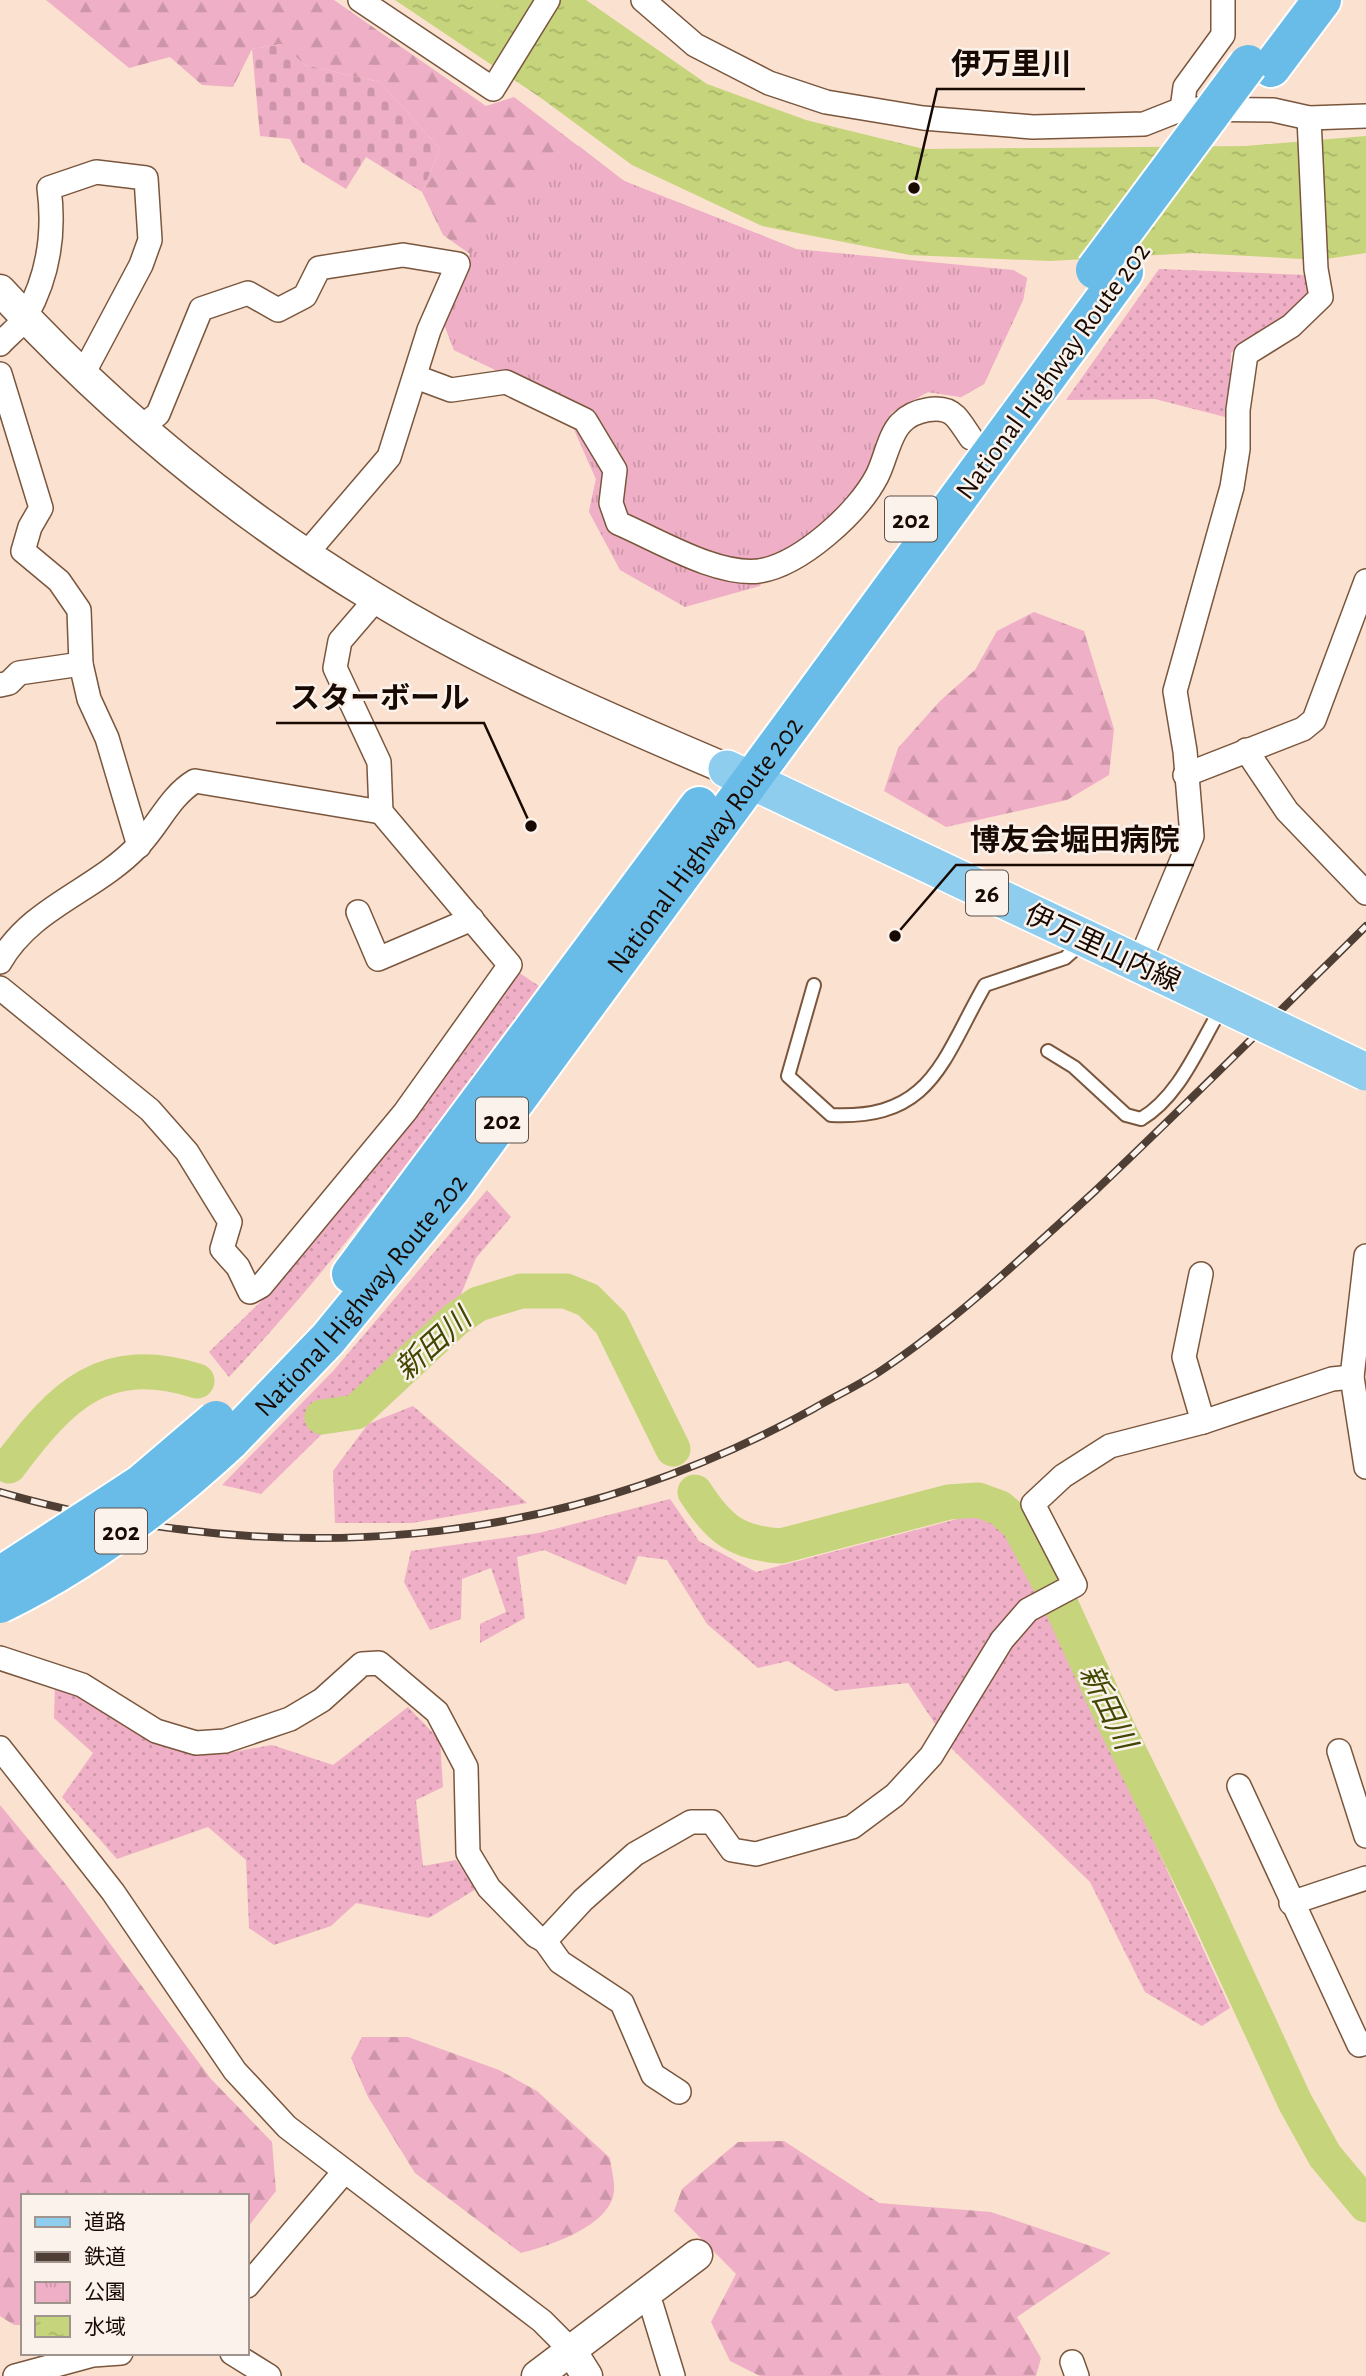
<svg xmlns="http://www.w3.org/2000/svg" width="1366" height="2376" viewBox="0 0 1366 2376" font-family="'Alegreya Sans','Noto Sans JP',sans-serif">
	<defs>
		<pattern id="grass-dots" width="8" height="8" patternUnits="userSpaceOnUse" patternTransform="scale(1.75)"><rect width="8" height="8" fill="#efafc6"/><path d="M2 2h.1M6 6h.1" fill="none" stroke="#cc95a8" stroke-width="1.8" stroke-linecap="round"/></pattern>
		<pattern id="forest-firs" width="22" height="20" patternUnits="userSpaceOnUse" patternTransform="scale(1.75)"><rect width="22" height="20" fill="#efafc6"/><path d="M5 1l3.5 6h-7zM16 11l3.5 6h-7z" fill="#cc95a8"/></pattern>
		<pattern id="cemetery-stones" width="16" height="16" patternUnits="userSpaceOnUse" patternTransform="scale(1.75)"><rect width="16" height="16" fill="#efafc6"/><path d="M2 7V4a2 2 0 0 1 4 0v3zM10 15v-3a2 2 0 0 1 4 0v3z" fill="#cc95a8"/></pattern>
		<pattern id="park-tufts" width="24" height="20" patternUnits="userSpaceOnUse" patternTransform="scale(1.75)"><rect width="24" height="20" fill="#efafc6"/><path d="M3 7l-1-3M5 7V3M7 7l1-3M15 17l-1-3M17 17v-4M19 17l1-3" fill="none" stroke="#cc95a8"/></pattern>
		<pattern id="water-ripples" width="26" height="14" patternUnits="userSpaceOnUse" patternTransform="scale(1.75)"><rect width="26" height="14" fill="#c6d47b"/><path d="M2 4q2-2 4 0t4 0M15 11q2-2 4 0t4 0" fill="none" stroke="#a9b569"/></pattern>
	</defs>
	<rect width="100%" height="100%" fill="#fbe1d0"/>
	<g fill="url(#grass-dots)">
		<path d="M1159,269l147,6 6,23 -81,55 -2,65 -74,-19 -89,1z"/>
		<path d="M518,972l21,14c-99,134 -195,269 -310,391l-20,-25 69,-67z"/>
		<path d="M487,1190l24,27 -35,41 -17,41 -198,195 -39,-9 112,-115z"/>
		<path d="M413,1406l114,97 -115,20h-77l-2,-52 35,-47z"/>
		<path d="M670,1499l29,42 57,31 209,-55 23,1 26,17 216,473 -28,18 -57,-34 -55,-110 -139,-134 -43,-65 -73,8 -47,-30 -30,7 -51,-44 -40,-64 -29,-4 -12,29 -82,-35 -27,7 8,61 -45,25v-19l26,-12 -15,-44 -29,11 -1,40 -31,11 -26,-48 7,-31 128,-18z"/>
		<path d="M55,1685l37,16 76,46 65,5 39,-7 61,20 75,-58 32,33 3,47 -27,13 7,66 33,-6 20,29 -47,29 -73,-15 -25,23 -57,19 -25,-17 -3,-68 -38,-33 -91,32 -55,-62 31,-44 -39,-35z"/>
	</g>
	<g fill="url(#forest-firs)">
		<path d="M46,0h288l152,106 28,-9 110,84 172,68 161,81 56,-60 14,8 -4,22 -39,84 -23,13 -86,-13 -263,131 -23,-3 7,-33 -34,-77 -108,-52 -10,-26 26,-70 -27,-19 -21,-43 18,-43 -60,-67 -75,-17 -24,-21 -29,5 -19,38 -31,-2 -32,-28 -41,11z"/>
		<path d="M1034,612l50,19 30,98 -5,46 -42,25 -121,27 -62,-36 14,-43 42,-47 35,-31 22,-39z"/>
		<path d="M0,1805l67,81 144,193 61,63 4,49 -29,37v-32h-224v129h-9l-14,-9z"/>
		<path d="M362,2037h46l91,33 38,21 73,67c1,10 5,23 4,33 -3,35 -65,55 -93,62l-106,-80 -47,-76 -17,-39z"/>
		<path d="M784,2141l95,62 112,9 120,41 -94,64 24,41 -5,18h-276l-30,-15 -19,-39 25,-48 -62,-63 8,-22 56,-47z"/>
	</g>
	<path fill="url(#cemetery-stones)" d="M282,44l23,21 75,17 60,67 -18,43 -56,-35 -20,32 -44,-27 -12,-23 -30,-3 -8,-87z"/>
	<path fill="url(#park-tufts)" d="M579,146l45,35 172,68 217,21 14,8 -4,22 -39,84 -23,13 -33,-5 -37,21 -24,69 -49,52 -40,21 -18,31 -75,21 -65,-37 -31,-58 7,-33 -34,-77 -108,-52 -10,-26 26,-70 55,-73z"/>
	<path fill="url(#water-ripples)" d="M395,0h191l121,84 99,36 118,29 321,-3 121,-10v117l-46,7 -127,-7 -143,8 -140,-6 -148,-29 -130,-61 -91,-67z"/>
	<g fill="none" stroke-linecap="round" stroke-linejoin="round">
		<g stroke="#c6d47b" stroke-width="35">
			<path d="M322,1417l34,-5 100,-93 22,-15 43,-13h45l22,9 23,23 62,126"/>
			<path d="M9,1466c53,-71 95,-114 188,-85"/>
			<path d="M695,1492c24,37 41,51 86,54l168,-44 29,-2 22,8 19,17 43,82 52,114 85,173 96,208 30,54 41,49"/>
		</g>
		<defs>
			<g id="service">
				<path d="M814,985l-26,91 43,39c101,5 111,-55 154,-130l80,-27 17,-15"/>
				<path d="M1048,1051l26,16 52,48 15,4c39,-23 58,-74 81,-112"/>
			</g>
			<g id="minor">
				<path d="M360,0l133,89 55,-89"/>
				<path d="M643,0l52,45 74,38 57,19 97,16 110,9 111,-3 38,-15 91,1 36,8 57,-2"/>
				<path d="M1182,109l3,-22 38,-52v-35"/>
				<path d="M0,344c8,-9 21,-18 26,-28 23,-41 29,-83 23,-128l47,-16 50,6 4,62 -9,25 -58,109"/>
				<path d="M0,374l41,134 -11,19 -7,24 36,30 20,29 2,54 8,35 18,39 32,108"/>
				<path d="M416,377l35,13 55,-8 79,38 30,50 -4,33 7,20c40,17 98,53 141,48 41,-6 99,-58 118,-95 8,-15 12,-41 24,-53 12,-13 41,-20 54,-7 6,6 11,15 16,22"/>
				<path d="M141,427l17,-13 43,-105 47,-16 30,17 27,-14 14,-28 84,-13 55,9 -29,66 -40,127 -83,97"/>
				<path d="M0,685l9,-2 10,-10 62,-9"/>
				<path d="M1246,750l41,61 79,82"/>
				<path d="M1185,775l118,-46 11,-9 52,-139"/>
				<path d="M358,912l20,47 94,-40"/>
				<path d="M0,962c32,-56 96,-71 139,-117 20,-21 31,-49 56,-64l186,31 -2,-50 -44,-94 5,-27 36,-42"/>
				<path d="M1139,963l53,-127 -7,-85 -10,-60 57,-204 6,-38v-39l8,-56 45,-28 30,-29 -5,-28 -7,-151"/>
				<path d="M0,988l150,122 37,42 43,70 -8,27 16,18 12,25 11,-6 144,-174 105,-147 -129,-153"/>
				<path d="M1366,1256l-14,121 14,90"/>
				<path d="M1201,1274l-17,83 19,65"/>
				<path d="M0,1658l82,27 74,46 40,12 29,-2 65,-22 32,-19 40,-36 17,-1 58,49 29,55 2,86 21,35 47,48 9,5 38,-41 52,-46 56,-32h21l20,28 24,4 96,-27 43,-32 36,-39 71,-116 26,-30 47,-25 -42,-81 30,-28 47,-30 93,-24 129,-43 20,-2"/>
				<path d="M0,1748l113,144 122,179 52,56 255,194 28,28"/>
				<path d="M1339,1751l27,85"/>
				<path d="M1239,1786l120,259 7,-2"/>
				<path d="M1291,1903l75,-25"/>
				<path d="M545,1941l15,21 62,41 31,72 26,17"/>
				<path d="M247,2286l97,-114"/>
				<path d="M644,2295l8,12 21,69"/>
				<path d="M232,2353l37,23"/>
				<path d="M1072,2362l5,14"/>
				<path d="M15,2376l78,-21 28,-2"/>
			</g>
			<g id="tertiary">
				<path d="M0,290c109,119 236,224 375,308 111,68 232,120 352,171"/>
				<path d="M570,2349l17,27"/>
				<path d="M537,2376l160,-121"/>
			</g>
			<path id="primary" d="M727,769l497,235"/>
			<g id="trunk">
				<path d="M1271,68l51,-68"/>
				<path d="M351,1274l348,-468"/>
				<path id="s1" d="M230,1441l98,-102 123,-150 673,-917"/>
			</g>
		</defs>
		<use href="#service" stroke="#7a563d" stroke-width="16"/>
		<use href="#minor" stroke="#7a563d" stroke-width="26"/>
		<use href="#tertiary" stroke="#7a563d" stroke-width="33"/>
		<use href="#primary" stroke="#fff" stroke-width="40"/>
		<use href="#trunk" stroke="#fff" stroke-width="42"/>
		<use href="#service" stroke="#fff" stroke-width="12"/>
		<use href="#minor" stroke="#fff" stroke-width="23"/>
		<use href="#tertiary" stroke="#fff" stroke-width="30"/>
		<use href="#primary" stroke="#8fcdee" stroke-width="37"/>
		<use href="#trunk" stroke="#6abce8" stroke-width="38"/>
		<defs>
			<path id="rail" d="M0,1492c279,80 558,58 813,-83 22,-13 47,-24 69,-39 76,-51 144,-116 212,-178 92,-87 182,-177 272,-266"/>
		</defs>
		<use href="#rail" stroke="#4f3e34" stroke-width="8"/>
		<use href="#rail" stroke="#fbf2ec" stroke-width="5" stroke-dasharray="16" stroke-linecap="butt"/>
		<defs>
			<path id="primary-bridge" d="M1224,1004l142,68"/>
			<g id="trunk-bridge">
				<path d="M1095,270l153,-206"/>
				<path d="M0,1576l141,-92 75,-64"/>
				<path d="M0,1604c84,-41 161,-99 230,-163"/>
			</g>
		</defs>
		<use href="#primary-bridge" stroke="#fff" stroke-width="40" stroke-linecap="butt"/>
		<use href="#trunk-bridge" stroke="#fff" stroke-width="42" stroke-linecap="butt"/>
		<use href="#primary-bridge" stroke="#8fcdee" stroke-width="37"/>
		<use href="#trunk-bridge" stroke="#6abce8" stroke-width="38"/>
	</g>
	<g text-anchor="middle" stroke-width="5" stroke-linejoin="round" paint-order="stroke">
		<g fill="#fbf2ec" stroke="#5c5048" stroke-width="2">
			<rect x="885" y="496.5" width="52" height="45" rx="5"/>
			<rect x="966" y="870.5" width="42" height="45" rx="5"/>
			<rect x="476" y="1097.5" width="52" height="45" rx="5"/>
			<rect x="95" y="1508.5" width="52" height="45" rx="5"/>
		</g>
		<g font-size="26" font-weight="bold" fill="#180a02">
			<text x="911" y="528">202</text>
			<text x="987" y="902">26</text>
			<text x="502" y="1129">202</text>
			<text x="121" y="1540">202</text>
		</g>
		<g font-size="28" fill="#180a02" stroke="#fbf2ec">
			<text transform="translate(1052 370) rotate(-54)" y="10">National Highway Route 202</text>
			<text dy="10" stroke="none"><textPath href="#s1" startOffset="763">National Highway Route 202</textPath></text>
			<text transform="translate(1103 947) rotate(25)" y="10">伊万里山内線</text>
			<text dy="10" stroke="none"><textPath href="#s1" startOffset="196">National Highway Route 202</textPath></text>
		</g>
		<g font-size="30" font-style="italic" fill="#414801" stroke="#fbf2ec">
			<text transform="translate(433 1344) rotate(-42)" y="10">新田川</text>
			<text transform="translate(1108 1707) rotate(64)" y="10">新田川</text>
		</g>
	</g>
	<path fill="none" stroke="#180a02" stroke-width="2.5" d="M914 188L937 89H1085M531 826L484 723H276M895 936L956 865H1194"/>
	<g fill="#180a02" stroke="#fbf2ec" stroke-width="2.5">
		<circle cx="914" cy="188" r="7"/>
		<circle cx="531" cy="826" r="7"/>
		<circle cx="895" cy="936" r="7"/>
	</g>
	<g font-size="30" text-anchor="middle" font-weight="bold" fill="#180a02" stroke="#fbf2ec" stroke-width="5" stroke-linejoin="round" paint-order="stroke">
		<text x="1011" y="74">伊万里川</text>
		<text x="380" y="708">スターボール</text>
		<text x="1075" y="850">博友会堀田病院</text>
	</g>
	<rect x="21" y="2194" width="228" height="161" fill="#fbf2ec" stroke="#a0958e" stroke-width="2"/>
	<rect x="35" y="2217" width="35" height="10" fill="#8fcdee" stroke="#a0958e" stroke-width="2"/>
	<text x="84" y="2229" font-size="21" fill="#180a02">道路</text>
	<rect x="35" y="2252" width="35" height="10" fill="#4f3e34" stroke="#a0958e" stroke-width="2"/>
	<text x="84" y="2264" font-size="21" fill="#180a02">鉄道</text>
	<rect x="35" y="2282" width="35" height="21" fill="url(#park-tufts)" stroke="#a0958e" stroke-width="2"/>
	<text x="84" y="2299" font-size="21" fill="#180a02">公園</text>
	<rect x="35" y="2316" width="35" height="21" fill="url(#water-ripples)" stroke="#a0958e" stroke-width="2"/>
	<text x="84" y="2334" font-size="21" fill="#180a02">水域</text>
</svg>
